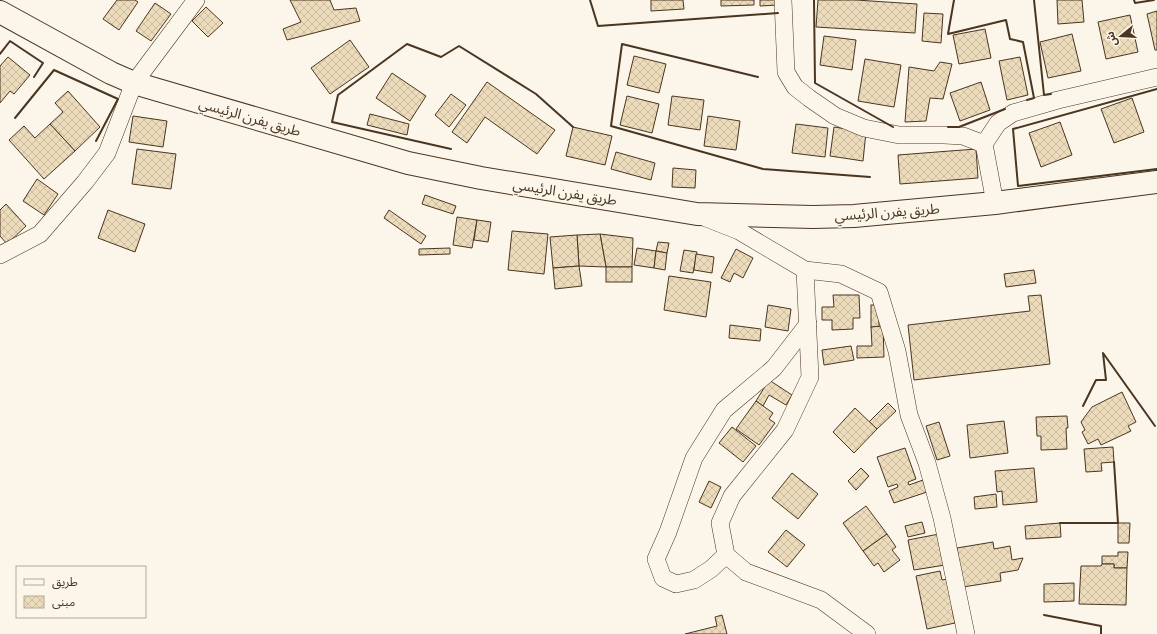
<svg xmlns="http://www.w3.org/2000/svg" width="1157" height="634" viewBox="0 0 1157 634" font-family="'Source Sans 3','Noto Sans Arabic',sans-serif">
	<defs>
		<pattern id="building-cross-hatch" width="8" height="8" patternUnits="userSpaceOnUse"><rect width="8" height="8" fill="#ecdcbc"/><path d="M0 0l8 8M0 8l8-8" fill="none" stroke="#ccbda1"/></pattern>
	</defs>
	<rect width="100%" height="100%" fill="#fbf6e9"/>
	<g fill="url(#building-cross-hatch)" stroke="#4a3520">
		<path d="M117,0h18l3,2 -19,28 -16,-11z"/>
		<path d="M290,0h40l4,10 22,-2 4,13 -73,19 -4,-11 18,-7z"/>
		<path d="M651,0h32l1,9 -33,2z"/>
		<path d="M721,0h33v5l-33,1z"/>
		<path d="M760,0h18v5l-18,1z"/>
		<path d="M818,0h38l61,4 -2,29 -99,-6z"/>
		<path d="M1057,0h25l2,22 -26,2z"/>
		<path d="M155,3l16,11 -20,27 -15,-10z"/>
		<path d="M206,7l17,16 -15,14 -16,-16z"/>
		<path d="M1157,11v39h-2l-8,-36z"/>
		<path d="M924,13l19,1 -2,29 -19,-2z"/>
		<path d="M1130,15l8,37 -32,7 -8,-37z"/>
		<path d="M985,29l6,29 -32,6 -6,-29z"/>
		<path d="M1072,34l9,37 -33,7 -8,-36z"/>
		<path d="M824,36l32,4 -4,30 -32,-5z"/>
		<path d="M350,40l19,27 -39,27 -19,-26z"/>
		<path d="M634,56l32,8 -7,29 -32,-8z"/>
		<path d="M8,57l22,18 -16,19 -4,-3 -10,12v-37z"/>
		<path d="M1020,57l8,38 -21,5 -8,-39z"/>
		<path d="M865,59l36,6 -7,42 -36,-6z"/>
		<path d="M940,62l12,2 -9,35 -13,-1 -4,23 -21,1 4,-55 25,4z"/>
		<path d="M392,73l34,23 -16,25 -34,-23z"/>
		<path d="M487,82l68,48 -18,24 -52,-37 -18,26 -15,-11z"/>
		<path d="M981,82l9,28 -30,11 -10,-28z"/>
		<path d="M68,91l32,36 -25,24 -25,-27 13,-12 -8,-9z"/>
		<path d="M451,94l15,11 -17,22 -14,-12z"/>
		<path d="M627,96l32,8 -7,29 -32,-8z"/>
		<path d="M672,96l32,4 -4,30 -32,-5z"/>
		<path d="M1132,98l12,34 -30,11 -13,-34z"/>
		<path d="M370,114l39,10 -2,11 -40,-10z"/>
		<path d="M133,116l34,5 -4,26 -34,-5z"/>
		<path d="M708,116l32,5 -4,29 -32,-4z"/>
		<path d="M1060,122l12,33 -31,12 -12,-34z"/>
		<path d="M50,124l25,27 -31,28 -35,-39 15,-14 11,12z"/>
		<path d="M796,124l32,4 -3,29 -33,-4z"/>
		<path d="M573,127l39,9 -7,29 -39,-9z"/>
		<path d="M834,127l32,5 -3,29 -33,-5z"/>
		<path d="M137,149l39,5 -5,35 -39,-5z"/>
		<path d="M976,149l2,29 -78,6 -2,-29z"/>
		<path d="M616,152l39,11 -4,17 -40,-11z"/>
		<path d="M673,168l23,2 -1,18 -23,-1z"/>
		<path d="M37,179l21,15 -14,21 -21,-14z"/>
		<path d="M425,195l31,11 -3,8 -31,-10z"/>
		<path d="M6,204l20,22 -19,18 -7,-8v-26z"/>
		<path d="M108,210l37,14 -10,28 -37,-14z"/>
		<path d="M389,210l37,26 -5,8 -37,-26z"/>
		<path d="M457,217l20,3 -5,28 -19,-3z"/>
		<path d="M477,220l14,2 -3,20 -14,-2z"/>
		<path d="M512,231l36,3 -4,40 -36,-4z"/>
		<path d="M600,234l33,4 -1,29h-26z"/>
		<path d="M600,234l6,33 -27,-1 -2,-31z"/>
		<path d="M577,235l2,31 -26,2 -3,-31z"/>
		<path d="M658,242l11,1 -2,10 -11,-2z"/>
		<path d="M450,248v6l-31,1v-6z"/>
		<path d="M637,248l19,3 -2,17 -20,-3z"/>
		<path d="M736,249l17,9 -10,20 -9,-5 -4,9 -9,-4z"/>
		<path d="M684,250l13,2 -4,21 -13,-2z"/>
		<path d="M656,251l11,2 -2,17 -11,-2z"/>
		<path d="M696,254l18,3 -2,16 -18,-3z"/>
		<path d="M579,266l3,20 -27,3 -2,-21z"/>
		<rect x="606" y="267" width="26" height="15"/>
		<path d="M1034,270l2,13 -30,4 -2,-13z"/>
		<path d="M669,276l42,6 -5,35 -42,-7z"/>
		<path d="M833,295h26l1,23h-7v11l-21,1v-10h-10v-13h12z"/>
		<path d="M1041,295l9,69 -136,16 -6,-55 122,-14 -2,-15z"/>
		<path d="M768,305l23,4 -3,22 -23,-4z"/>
		<rect x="871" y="305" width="8" height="22"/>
		<path d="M730,325l31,4 -1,12 -31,-3z"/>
		<path d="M883,326l1,31 -27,1v-12h15l-1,-19z"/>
		<path d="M851,346l3,14 -30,5 -2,-15z"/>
		<path d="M769,380l23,15 -6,10 -17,-10 -6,11 -7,-5z"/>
		<path d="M1122,392l14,30 -8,4 3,5 -30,14 -3,-6 -10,5 -6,-12 3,-2 -4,-8 11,-15z"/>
		<path d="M756,401l17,12 -4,6 6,4 -16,22 -23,-16z"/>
		<path d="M888,403l8,8 -19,18 -8,-7z"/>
		<path d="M855,408l22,21 -23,24 -21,-21z"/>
		<path d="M1067,416l1,12h-2l1,21 -26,1v-14h-4l-1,-19z"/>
		<path d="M1004,421l4,32 -38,5 -3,-33z"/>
		<path d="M939,422l11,34 -13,4 -11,-34z"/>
		<path d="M732,427l24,19 -13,16 -24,-19z"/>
		<path d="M1113,447l1,15 -13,1 1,8 -16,1 -2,-23z"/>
		<path d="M905,448l11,31 -8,3 1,3 14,-5 4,12 -33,11 -5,-12 9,-4 -1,-3 -9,3 -11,-30z"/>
		<path d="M861,468l8,8 -13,14 -8,-9z"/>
		<path d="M1034,468l3,34 -34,3 -1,-14 -5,1 -2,-21z"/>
		<path d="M792,473l26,21 -20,25 -26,-21z"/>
		<path d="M709,481l12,6 -10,21 -12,-6z"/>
		<path d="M996,494l1,13 -22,2 -1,-12z"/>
		<path d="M866,506l21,28 -24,17 -20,-28z"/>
		<path d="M922,522l3,11 -17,4 -3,-11z"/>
		<path d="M1060,523l1,14 -35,2 -1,-13z"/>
		<path d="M1118,523h12l-1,20h-11z"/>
		<path d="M786,530l19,15 -18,22 -19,-15z"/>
		<path d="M887,534l9,13 -4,3 8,10 -16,12 -6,-9 -4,3 -11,-15z"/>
		<path d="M939,534l6,31 -31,5 -6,-30z"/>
		<path d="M993,542l1,7 16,-3 2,14 11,-2 -5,12 -18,3 1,8 -38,6 -6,-39z"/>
		<path d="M1118,552h10l-1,16h-13v-4h-12v-8h16z"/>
		<path d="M1102,564h12v4h13l-1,37 -47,-1 2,-38h20z"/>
		<path d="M940,571l2,9 6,-1 7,29 -3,1 3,14 -28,6 -11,-53z"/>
		<path d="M1074,583v18l-30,1v-18z"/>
		<path d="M722,615l5,19h-42l32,-8 -2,-9z"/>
	</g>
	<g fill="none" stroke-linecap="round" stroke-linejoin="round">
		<defs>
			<g id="street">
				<path d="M783,0l3,72 9,15 14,11 26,18 29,12 35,7h45l19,1 21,8"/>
				<path d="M995,203l-11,-59 14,-21 15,-10 45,-13 99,-23"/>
				<path d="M706,218l33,13 66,39 36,4 38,18 18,59 12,64 18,48 15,55 24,116"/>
				<path d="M0,255l40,-21 45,-52 22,-29 27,-70 62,-83"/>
				<path d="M805,270l5,107 -25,53 -53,66 -12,27 6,32 20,17 75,28 46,34"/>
				<path d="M726,555l-15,14 -17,11 -18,4 -13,-6 -7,-19 12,-27 26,-74 30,-48 50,-42 34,-44"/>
			</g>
			<path id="primary" d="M0,12l111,61 23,10 274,80 73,15 216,36 116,3 41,-1 141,-13 162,-21"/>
		</defs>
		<use href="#street" stroke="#4a3520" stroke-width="18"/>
		<use href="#primary" stroke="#4a3520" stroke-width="24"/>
		<use href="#street" stroke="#fbf6e9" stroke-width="17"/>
		<use href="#primary" stroke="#fbf6e9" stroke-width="22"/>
		<g stroke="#4a3520" stroke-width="2">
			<path d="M590,0l8,26 180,-13"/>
			<path d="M814,0l1,83 78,44"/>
			<path d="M954,0l-6,34 58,-14 4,19 13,3 11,56 -7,2"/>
			<path d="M1034,0l10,95 7,-1"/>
			<path d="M1134,0l1,3 19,-3"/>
			<path d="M0,54l10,-13 33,22 -9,14"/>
			<path d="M758,77l-136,-33 -11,82 152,43 107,8"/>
			<path d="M1157,89l-144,40 5,57 139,-17"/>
			<path d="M15,118l39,-48 64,29 -22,42"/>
			<path d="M948,127h11l46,-18"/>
			<path d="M451,149l-119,-27 6,-27 69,-51 34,13 18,-11 77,48 37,33"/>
			<path d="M1083,406l13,-26h10l-3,-27 52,73"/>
			<path d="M1060,523h58l-4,-61"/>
			<path d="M1044,615l57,11v8"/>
		</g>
	</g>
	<g text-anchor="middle" stroke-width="3" stroke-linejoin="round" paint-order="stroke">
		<g font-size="14" fill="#4a3520" stroke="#fbf6e9">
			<text transform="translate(250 117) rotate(16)" y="5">طريق يفرن الرئيسي</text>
			<text transform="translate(565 192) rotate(9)" y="5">طريق يفرن الرئيسي</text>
			<text transform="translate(887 212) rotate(-4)" y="5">طريق يفرن الرئيسي</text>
		</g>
	</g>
	<rect x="16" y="566" width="130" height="52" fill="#fbf6e9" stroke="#b4a999"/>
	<rect x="24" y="579" width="20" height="6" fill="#fbf6e9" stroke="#b4a999"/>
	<text x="52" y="586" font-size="12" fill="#4a3520">طريق</text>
	<rect x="24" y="596" width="20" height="12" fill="url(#building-cross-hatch)" stroke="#b4a999"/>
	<text x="52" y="606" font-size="12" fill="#4a3520">مبنى</text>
	<g transform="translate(1121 36) rotate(252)" stroke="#fbf6e9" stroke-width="3" paint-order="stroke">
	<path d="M0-3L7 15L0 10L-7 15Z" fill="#4a3520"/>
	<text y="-6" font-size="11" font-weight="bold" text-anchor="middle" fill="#4a3520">ش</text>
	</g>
</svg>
